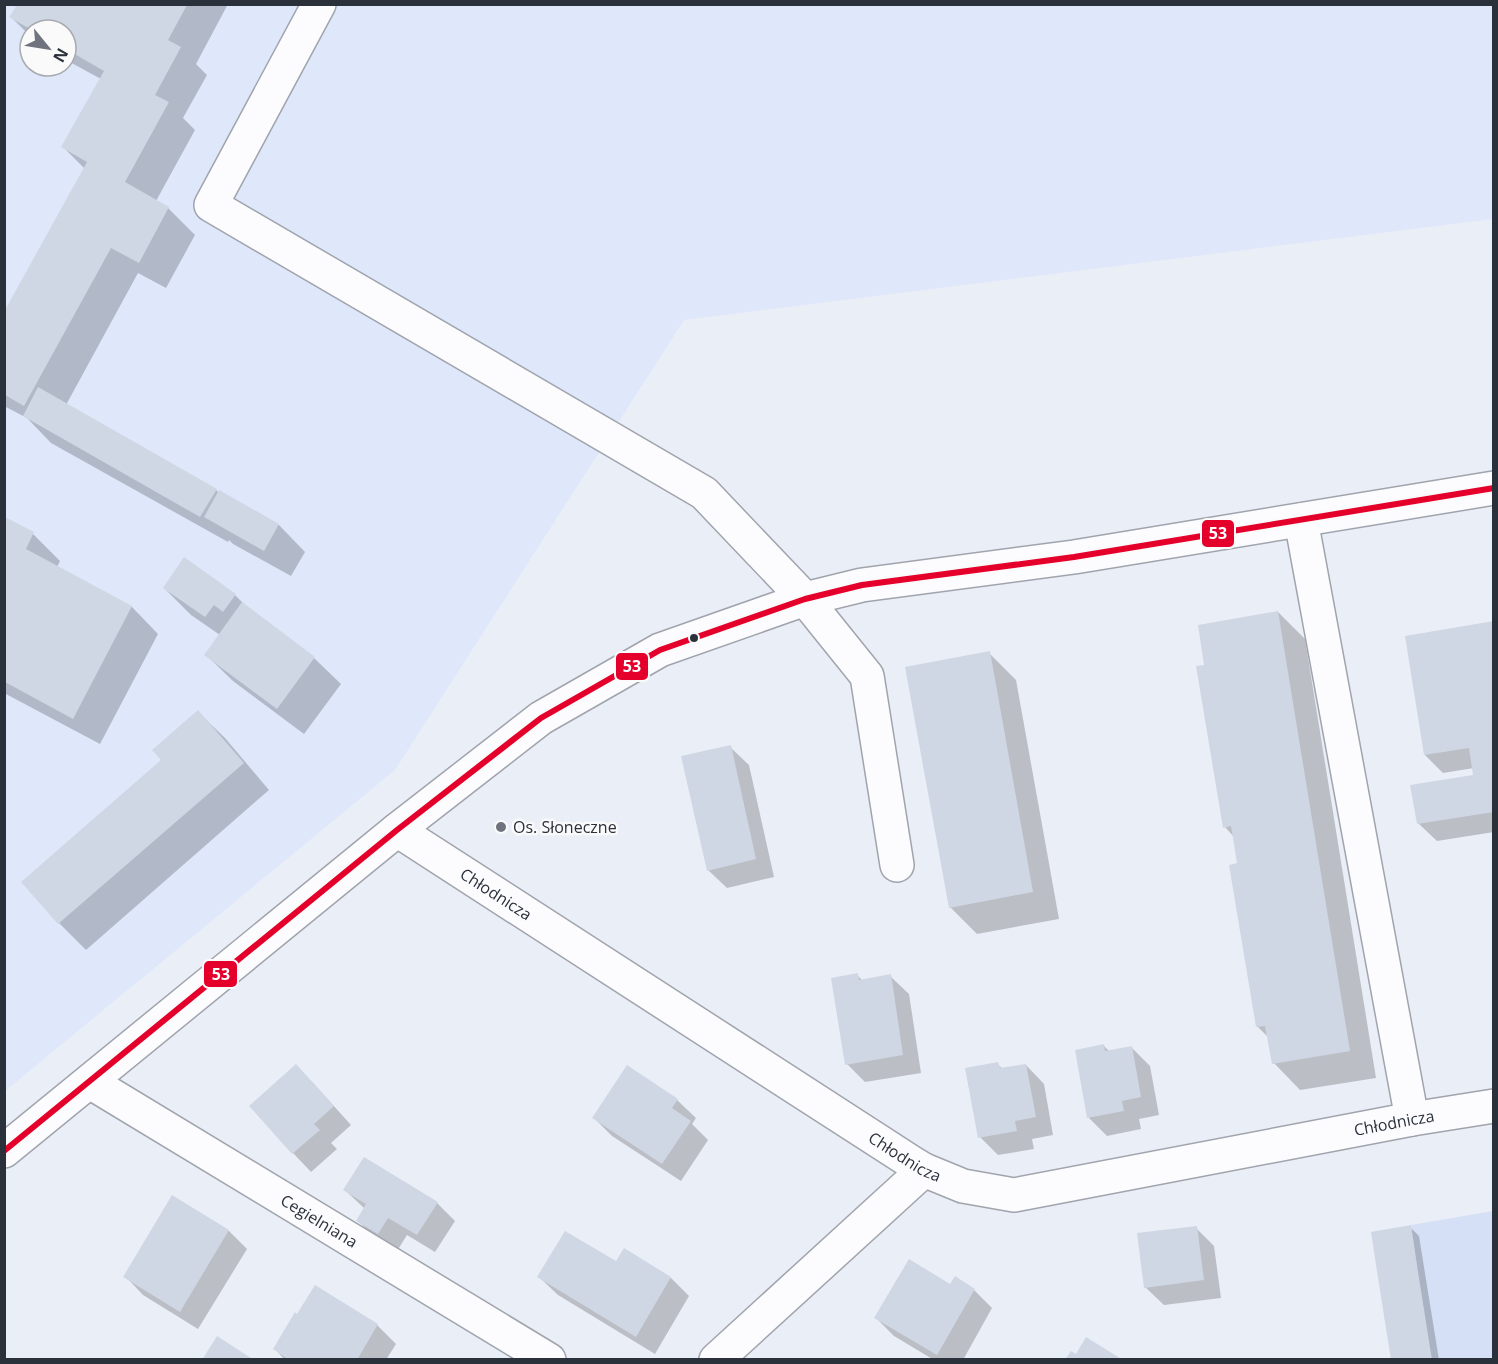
<svg xmlns="http://www.w3.org/2000/svg" width="1498" height="1364" viewBox="0 0 1498 1364" font-family="'Open Sans',sans-serif">
	<rect width="100%" height="100%" fill="#eaeef7"/>
	<path fill="#dee8fa" fill-rule="evenodd" d="M5,5h1488v214l-809,101 -289,450 -390,321zM30,30h36v36h-36z"/>
	<path fill="#d5e0f6" d="M1493,1211v148h-62l-20,-134z"/>
	<g fill="#0003">
		<path d="M18,4h210l-32,60 11,11 -24,43 12,12 -39,71 12,7 27,27 -29,53 -28,-15 -72,132 150,85 3,3 1,-1 59,33 26,27 -14,24 -58,-32 -4,-4 -1,2 -177,-99 -24,-25 -23,-12v-92l81,-145 -22,-22 38,-68 -35,-19v-30h-36v6l-19,-19z"/>
		<path d="M4,518l29,16 27,27 -3,6 75,40 26,27 -58,110 -96,-51z"/>
		<path d="M164,588l71,7 15,15 64,48 27,26 -37,50 -71,-53 -27,-26 14,-20 -29,-20z"/>
		<path d="M1278,612l27,27 71,439 -76,12 -26,-27 -5,-25 -12,-12 -18,-161 -5,-28 -9,-10z"/>
		<path d="M1494,623v209l-57,9 -19,-18 57,-47 -1,-8 -31,5 -18,-18z"/>
		<path d="M989,653l27,27 43,239 -82,15 -27,-27z"/>
		<path d="M198,712l27,26 44,52 -183,160 -27,-27 104,-163z"/>
		<path d="M730,747l19,18 25,112 -47,11 -19,-18z"/>
		<path d="M857,975l6,6 27,-5 19,18 12,79 -56,9 -18,-18z"/>
		<path d="M1104,1046l6,6 22,-4 18,18 9,49 -20,4 2,10 -34,7 -18,-18z"/>
		<path d="M997,1064l6,5 23,-4 18,19 9,51 -21,4 2,10 -36,6 -18,-18z"/>
		<path d="M296,1066l18,18 37,41 -20,18 6,6 -26,23 -18,-19 -42,-47z"/>
		<path d="M677,1100l19,18 -4,6 16,16 -27,41 -69,-45 -18,-18z"/>
		<path d="M345,1190l92,13 18,18 -20,31 -28,-17 -10,16 -20,-12 -19,-18 7,-12z"/>
		<path d="M173,1197l56,34 18,18 -49,80 -55,-34 -18,-19z"/>
		<path d="M1410,1227l9,9 20,124h-46z"/>
		<path d="M1196,1228l18,18 7,52 -57,7 -19,-18z"/>
		<path d="M624,1250l47,28 18,18 -34,58 -97,-59 -19,-18 78,-13z"/>
		<path d="M951,1286l23,4 18,18 -29,52h-29l-40,-24 -18,-18z"/>
		<path d="M315,1287l62,38 19,19 -10,16h-101l-10,-11z"/>
	</g>
	<g fill="#d0d7e4">
		<path d="M17,5h170l-19,35 13,7 -26,48 14,7 -44,80 44,25 -30,56 -28,-15 -87,158 -19,-11v-85l82,-148 -26,-15 43,-76 -38,-22v-19h-34l-23,-13z"/>
		<path d="M38,387l179,102 -17,28 -177,-101z"/>
		<path d="M219,490l60,34 -15,27 -60,-34z"/>
		<path d="M5,517l29,15 -8,17 106,57 -59,113 -68,-37z"/>
		<path d="M184,557l52,37 -13,18 -9,-7 -9,12 -42,-29z"/>
		<path d="M242,602l73,55 -38,52 -73,-54z"/>
		<path d="M1278,611l72,440 -78,13 -7,-38 -9,1 -27,-162 8,-2 -6,-37 -8,2 -27,-162 8,-1 -6,-40z"/>
		<path d="M1494,621v191l-77,12 -7,-39 63,-10 -4,-27 -45,7 -19,-119z"/>
		<path d="M990,651l43,241 -84,16 -44,-241z"/>
		<path d="M198,710l46,53 -186,161 -37,-42 140,-122 -9,-10z"/>
		<path d="M731,745l25,114 -49,12 -26,-115z"/>
		<path d="M858,973l1,7 32,-6 12,81 -58,10 -14,-87z"/>
		<path d="M1104,1044l1,7 27,-5 9,51 -19,4 2,10 -37,7 -12,-68z"/>
		<path d="M998,1062l2,6 26,-4 10,53 -21,4 2,10 -39,7 -13,-70z"/>
		<path d="M296,1064l38,42 -20,18 6,6 -28,24 -43,-48z"/>
		<path d="M627,1065l51,34 -6,9 19,13 -29,43 -70,-46z"/>
		<path d="M364,1157l74,45 -21,33 -29,-17 -10,16 -22,-13 10,-17 -23,-14z"/>
		<path d="M172,1195l57,35 -49,82 -57,-35z"/>
		<path d="M1411,1225l7,47 14,88h-41l-13,-82 -7,-46z"/>
		<path d="M1197,1226l7,54 -60,8 -7,-55z"/>
		<path d="M565,1231l51,30 8,-13 47,29 -35,60 -99,-60z"/>
		<path d="M909,1259l41,25 5,-8 20,13 -38,66 -63,-37z"/>
		<path d="M315,1285l63,39 -21,36h-68l-16,-11 22,-37 2,2z"/>
		<path d="M217,1336l37,24h-52z"/>
		<path d="M1086,1337l37,23h-58l6,-9 5,3z"/>
	</g>
	<g fill="none" stroke-linecap="round" stroke-linejoin="round">
		<defs>
			<g id="minor">
				<path d="M319,4l-108,201 493,288 101,106 62,77 30,189"/>
				<path d="M1301,520l111,599"/>
				<path id="s1" d="M397,830l514,332 13,8 39,16 51,9 398,-76 82,-13"/>
				<path id="s2" d="M90,1082l459,278"/>
				<path d="M4,1151l393,-321 144,-112 119,-68 145,-51 57,-14 212,-28 420,-69"/>
				<path d="M716,1360l208,-190"/>
			</g>
		</defs>
		<use href="#minor" stroke="#a0a4ad" stroke-width="36"/>
		<use href="#minor" stroke="#fcfcfe" stroke-width="33"/>
		<defs>
			<path id="bus-1" d="M4,1151l393,-321 144,-112 119,-68 145,-51 57,-14 212,-28 420,-69"/>
		</defs>
		<use href="#bus-1" stroke="#fafafa" stroke-width="10"/>
		<use href="#bus-1" stroke="#e4002b" stroke-width="6"/>
	</g>
	<circle fill="#2b313b" stroke="#fafafa" stroke-width="2" cx="694" cy="638" r="5"/>
	<circle fill="#6e737d" stroke="#fafafa" stroke-width="2" cx="501" cy="827" r="6"/>
	<g text-anchor="middle" stroke-width="5" stroke-linejoin="round" paint-order="stroke">
		<g font-size="16" fill="#2b313b" stroke="#fafafa" text-anchor="start">
			<text x="513" y="833">Os. Słoneczne</text>
		</g>
		<g font-size="16" fill="#2b313b" stroke="#fafafa">
			<text dy="6" stroke="none"><textPath href="#s1" startOffset="118">Chłodnicza</textPath></text>
			<text dy="6" stroke="none"><textPath href="#s1" startOffset="1108">Chłodnicza</textPath></text>
			<text dy="6" stroke="none"><textPath href="#s1" startOffset="604">Chłodnicza</textPath></text>
			<text dy="6" stroke="none"><textPath href="#s2" startOffset="268">Cegielniana</textPath></text>
		</g>
	</g>
	<g stroke="#fafafa" stroke-width="2">
		<rect x="1201" y="519" width="34" height="29" rx="6" fill="#e4002b"/>
		<rect x="615" y="652" width="34" height="29" rx="6" fill="#e4002b"/>
		<rect x="203" y="960" width="35" height="28" rx="6" fill="#e4002b"/>
	</g>
	<g font-size="16" text-anchor="middle" font-weight="bold" fill="#fff">
		<text x="1218" y="539">53</text>
		<text x="632" y="672">53</text>
		<text x="221" y="980">53</text>
	</g>
	<rect width="1498" height="1364" fill="none" stroke="#2b313b" stroke-width="12"/>
	<g transform="translate(48 48) rotate(120)"><circle r="28" fill="#fafafa" stroke="#a7aaae" stroke-width="1.5"/>
	<path d="M0-4.5L10 22L0 15L-10 22Z" fill="#6e737d"/>
	<text y="-9" font-size="16" font-weight="bold" text-anchor="middle" fill="#2b313b">N</text>
	</g>
</svg>
